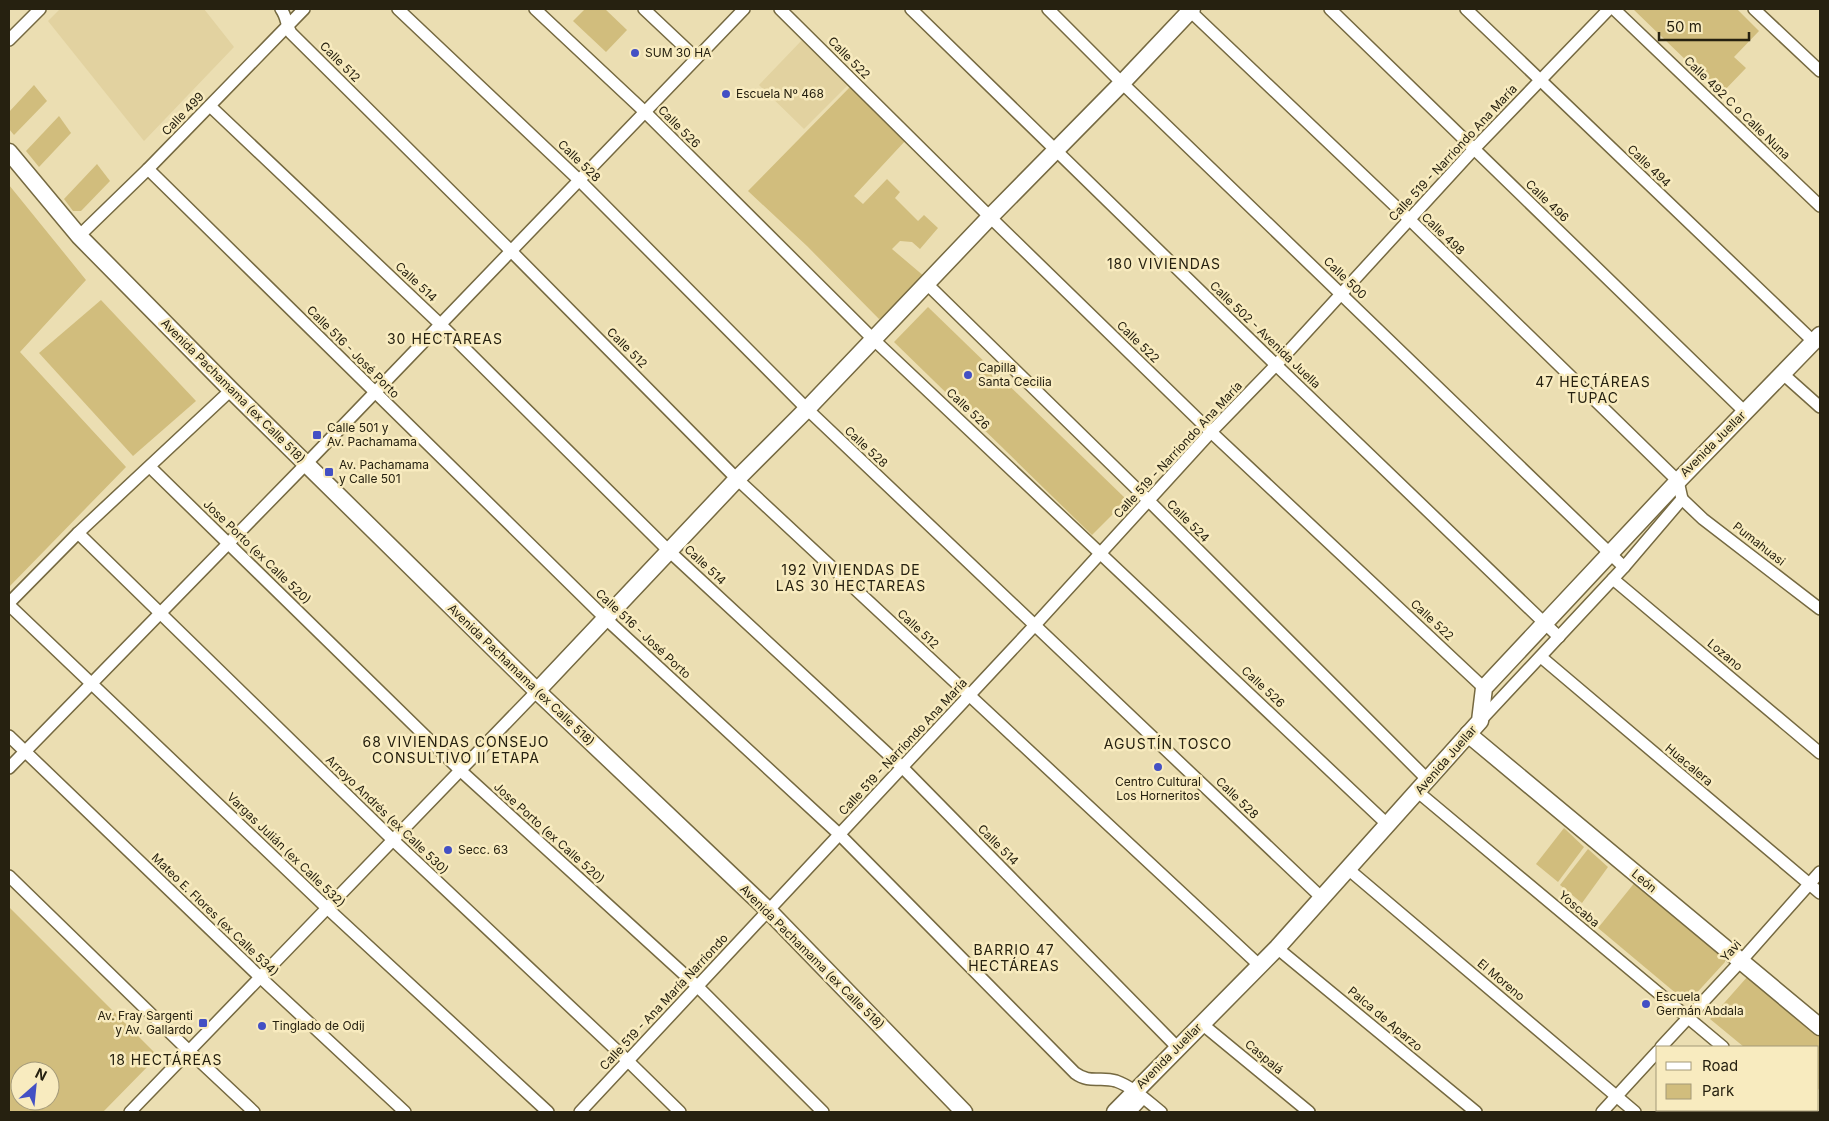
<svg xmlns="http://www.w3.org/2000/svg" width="1829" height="1121" viewBox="0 0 1829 1121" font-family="Inter,sans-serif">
	<rect width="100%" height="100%" fill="#ebdeb2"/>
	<g fill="#e2d2a0">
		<path d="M60,9h144l30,38 -90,94 -96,-120z"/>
		<path d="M802,40l46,45 -44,44 -45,-44z"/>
	</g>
	<g fill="#d1bd7d" fill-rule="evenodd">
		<path d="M585,9h20l22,21 -21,22 -33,-31z"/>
		<path d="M1633,9h104l22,22 -25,26 12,11 -25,26z"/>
		<path d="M34,85l13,16 -33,34 -5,-6v-17z"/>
		<path d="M850,87l56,53 -52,56 9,8 24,-25 13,13 -5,6 23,23 6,-6 14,13 -18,21 -8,-7 -12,-1 -8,8 33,28 -36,37 -10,5 -72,-73 -59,-55z"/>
		<path d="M59,116l12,17 -32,34 -13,-16z"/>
		<path d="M97,164l13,17 -29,30h-8l-9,-12z"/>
		<path d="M9,185l77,95 -66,72 106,115 -117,120z"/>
		<path d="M101,300l95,101 -63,55 -94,-103z"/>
		<path d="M928,307l199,193 -35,35 -198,-193z"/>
		<path d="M1564,828l20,19 -26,35 -22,-18z"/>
		<path d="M1588,849l20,18 -26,36 -22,-18z"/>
		<path d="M1636,881l89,73v8l-33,36 -8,2 -86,-72z"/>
		<path d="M9,907l145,145 -3,11 -48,49h-94zM20,1071h30v30h-30z"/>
		<path d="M1748,976l72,60v51l-2,3v-43h-74l-34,-28z"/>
	</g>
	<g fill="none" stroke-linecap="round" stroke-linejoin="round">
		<defs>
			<g id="street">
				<path d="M281,9c6,8 5,16 10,24l219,217 227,229 522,486"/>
				<path d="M398,9l181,171 228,229 515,489"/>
				<path d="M535,9l110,103 228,227 515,486"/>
				<path d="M644,9l52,49"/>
				<path d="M780,9l210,208 221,215 273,256"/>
				<path d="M911,9l365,356 283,272"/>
				<path d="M1048,9l74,74 502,484"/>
				<path d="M1188,9l222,211 268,261 4,18"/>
				<path d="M1330,9l415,403"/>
				<path d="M1466,9l348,333"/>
				<path d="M1614,9l206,197"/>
				<path d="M1754,9l66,62"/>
				<path d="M9,40l31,-31"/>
				<path d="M210,106l230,218 229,227 233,216 276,281"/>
				<path d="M148,169l457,449 234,216 236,239c15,11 25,3 41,8 17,6 31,20 45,31"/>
				<path d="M79,236l69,-67 156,-160"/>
				<path d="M927,284l222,217 279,279"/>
				<path d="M1783,374l37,33"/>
				<path d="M150,467l311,304 236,215 126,126"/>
				<path d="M1682,499l21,20 117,90"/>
				<path d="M78,533l316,308 234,220 52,51"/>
				<path d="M1613,579l207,174"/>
				<path d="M9,603l69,-70 153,-143"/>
				<path d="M9,605l318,303 221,204"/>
				<path d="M1541,657l279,236"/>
				<path d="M1480,721l144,-154 58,-68"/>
				<path d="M9,736l252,242 144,134"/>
				<path d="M9,768l297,-304 438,-455"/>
				<path d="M1418,792l305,255"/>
				<path d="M1348,869l287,243"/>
				<path d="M9,876l181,176 64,60"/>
				<path d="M1277,948l199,164"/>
				<path d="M1202,1024l107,88"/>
				<path d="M1661,1047l80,-86 79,-89"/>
				<path d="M1797,1110l3,2"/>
				<path d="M130,1112l407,-421"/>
				<path d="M580,1112l455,-487 176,-193 65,-67 198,-216 135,-140"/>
				<path d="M1130,1112l13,-14"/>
				<path d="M1602,1112l56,-61"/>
			</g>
			<g id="secondary">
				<path d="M9,152l70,84 152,154 306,301 231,219 196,202"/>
				<path d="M537,691l200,-212 70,-70 183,-192 132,-134 70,-74"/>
				<path d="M1468,734l352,293"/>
				<path d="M1115,1112l162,-164 203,-227 4,-33 194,-207 142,-146"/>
			</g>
		</defs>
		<use href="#street" stroke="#756941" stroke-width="14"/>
		<use href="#secondary" stroke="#756941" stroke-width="19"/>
		<use href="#street" stroke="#fff" stroke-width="11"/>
		<use href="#secondary" stroke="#fff" stroke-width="16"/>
	</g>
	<g fill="#4350c4" stroke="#f8ebbf" stroke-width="2">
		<circle cx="635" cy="53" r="5"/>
		<circle cx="726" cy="94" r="5"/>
		<circle cx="968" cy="375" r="5"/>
		<rect x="312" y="430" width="10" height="10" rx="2.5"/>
		<rect x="324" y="467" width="10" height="10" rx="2.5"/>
		<circle cx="1158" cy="767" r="5"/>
		<circle cx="448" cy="850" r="5"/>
		<circle cx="1646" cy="1004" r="5"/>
		<rect x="198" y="1018" width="10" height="10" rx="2.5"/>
		<circle cx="262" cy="1026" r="5"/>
	</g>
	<g text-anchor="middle" stroke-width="5" stroke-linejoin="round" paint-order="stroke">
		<g font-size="12" fill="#262110" stroke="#f8ebbf" text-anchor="start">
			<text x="645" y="57">SUM 30 HA</text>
			<text x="736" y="98">Escuela Nº 468</text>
			<text x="978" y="372">Capilla<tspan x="978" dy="14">Santa Cecilia</tspan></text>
			<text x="327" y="432">Calle 501 y<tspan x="327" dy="14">Av. Pachamama</tspan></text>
			<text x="339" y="469">Av. Pachamama<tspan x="339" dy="14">y Calle 501</tspan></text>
			<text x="1158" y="786" text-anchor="middle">Centro Cultural<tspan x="1158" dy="14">Los Horneritos</tspan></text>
			<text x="458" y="854">Secc. 63</text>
			<text x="1656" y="1001">Escuela<tspan x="1656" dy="14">Germán Abdala</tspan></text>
			<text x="193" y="1020" text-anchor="end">Av. Fray Sargenti<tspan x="193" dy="14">y Av. Gallardo</tspan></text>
			<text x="272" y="1030">Tinglado de Odij</text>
		</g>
		<g font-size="12" fill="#262110" stroke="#f8ebbf">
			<text transform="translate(849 58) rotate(45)" y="4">Calle 522</text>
			<text transform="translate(340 62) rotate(45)" y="4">Calle 512</text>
			<text transform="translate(1737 108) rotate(44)" y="4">Calle 492 C o Calle Nuna</text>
			<text transform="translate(183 114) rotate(-46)" y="4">Calle 499</text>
			<text transform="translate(679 127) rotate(45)" y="4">Calle 526</text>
			<text transform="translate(1453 153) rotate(-47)" y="4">Calle 519 - Narriondo Ana María</text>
			<text transform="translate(579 161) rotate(44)" y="4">Calle 528</text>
			<text transform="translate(1649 166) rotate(44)" y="4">Calle 494</text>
			<text transform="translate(1547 201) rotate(44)" y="4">Calle 496</text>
			<text transform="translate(1443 234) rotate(44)" y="4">Calle 498</text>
			<text transform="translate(1345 278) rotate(44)" y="4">Calle 500</text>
			<text transform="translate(416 282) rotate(43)" y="4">Calle 514</text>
			<text transform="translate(1265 335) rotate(44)" y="4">Calle 502 - Avenida Juella</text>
			<text transform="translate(1138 342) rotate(44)" y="4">Calle 522</text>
			<text transform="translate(627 348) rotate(45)" y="4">Calle 512</text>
			<text transform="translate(353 352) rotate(45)" y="4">Calle 516 - José Porto</text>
			<text transform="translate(233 391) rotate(45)" y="4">Avenida Pachamama (ex Calle 518)</text>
			<text transform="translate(968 409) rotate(43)" y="4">Calle 526</text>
			<text transform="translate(1713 444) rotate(-45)" y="4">Avenida Juellar</text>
			<text transform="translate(866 447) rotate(43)" y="4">Calle 528</text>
			<text transform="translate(1178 450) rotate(-47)" y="4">Calle 519 - Narriondo Ana María</text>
			<text transform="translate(1188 521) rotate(45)" y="4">Calle 524</text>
			<text transform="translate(1759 544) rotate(38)" y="4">Pumahuasi</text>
			<text transform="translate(257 552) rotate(44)" y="4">Jose Porto (ex Calle 520)</text>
			<text transform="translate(705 565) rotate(43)" y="4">Calle 514</text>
			<text transform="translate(1432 620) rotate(43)" y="4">Calle 522</text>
			<text transform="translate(918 629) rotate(43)" y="4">Calle 512</text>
			<text transform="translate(643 634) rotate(43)" y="4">Calle 516 - José Porto</text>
			<text transform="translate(1725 655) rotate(40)" y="4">Lozano</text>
			<text transform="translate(521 675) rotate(44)" y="4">Avenida Pachamama (ex Calle 518)</text>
			<text transform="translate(1263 687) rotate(43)" y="4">Calle 526</text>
			<text transform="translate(903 747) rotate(-47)" y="4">Calle 519 - Narriondo Ana María</text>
			<text transform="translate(1446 760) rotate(-49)" y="4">Avenida Juellar</text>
			<text transform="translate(1689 765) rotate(40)" y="4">Huacalera</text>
			<text transform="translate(1237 798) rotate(44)" y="4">Calle 528</text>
			<text transform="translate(387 815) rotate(44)" y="4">Arroyo Andrés (ex Calle 530)</text>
			<text transform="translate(549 833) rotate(42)" y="4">Jose Porto (ex Calle 520)</text>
			<text transform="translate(998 845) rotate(45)" y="4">Calle 514</text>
			<text transform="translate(286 850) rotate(44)" y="4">Vargas Julián (ex Calle 532)</text>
			<text transform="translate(1644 881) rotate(40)" y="4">León</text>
			<text transform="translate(1579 909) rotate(40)" y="4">Yoscaba</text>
			<text transform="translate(215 915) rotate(44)" y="4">Mateo E. Flores (ex Calle 534)</text>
			<text transform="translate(1731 951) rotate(-48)" y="4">Yavi</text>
			<text transform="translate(812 957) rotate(45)" y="4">Avenida Pachamama (ex Calle 518)</text>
			<text transform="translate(1501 980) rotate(40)" y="4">El Moreno</text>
			<text transform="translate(664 1002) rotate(-47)" y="4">Calle 519 - Ana María Narriondo</text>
			<text transform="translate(1385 1019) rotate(40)" y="4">Palca de Aparzo</text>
			<text transform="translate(1169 1056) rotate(-45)" y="4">Avenida Juellar</text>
			<text transform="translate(1264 1057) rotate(40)" y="4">Caspalá</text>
		</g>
		<g font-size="14" letter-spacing="1" fill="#262110" stroke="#f8ebbf">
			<text x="1164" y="269">180 VIVIENDAS</text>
			<text x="445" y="344">30 HECTAREAS</text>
			<text x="1593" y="387">47 HECTÁREAS<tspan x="1593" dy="16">TUPAC</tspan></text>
			<text x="851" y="575">192 VIVIENDAS DE<tspan x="851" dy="16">LAS 30 HECTAREAS</tspan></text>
			<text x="456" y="747">68 VIVIENDAS CONSEJO<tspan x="456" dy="16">CONSULTIVO II ETAPA</tspan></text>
			<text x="1168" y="749">AGUSTÍN TOSCO</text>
			<text x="1014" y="955">BARRIO 47<tspan x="1014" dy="16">HECTÁREAS</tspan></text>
			<text x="166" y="1065">18 HECTÁREAS</text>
		</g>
	</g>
	<rect width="1829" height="1121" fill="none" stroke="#262110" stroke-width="20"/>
	<rect x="1656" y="1046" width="162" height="65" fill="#f8ebbf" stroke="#a49a79"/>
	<rect x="1666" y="1062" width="25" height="8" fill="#ffffff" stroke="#a49a79"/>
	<text x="1702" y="1071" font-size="15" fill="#262110">Road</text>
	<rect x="1666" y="1084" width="25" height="15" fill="#d1bd7d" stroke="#a49a79"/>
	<text x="1702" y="1096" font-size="15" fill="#262110">Park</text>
	<g transform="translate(35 1086) rotate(27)"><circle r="24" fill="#f8ebbf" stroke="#a49a79"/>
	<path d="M0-4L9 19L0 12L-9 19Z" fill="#4350c4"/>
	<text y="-8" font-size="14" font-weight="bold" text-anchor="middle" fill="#262110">N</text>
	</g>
	<path d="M1659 32v8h90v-8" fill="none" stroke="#262110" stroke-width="2.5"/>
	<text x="1666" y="32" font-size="15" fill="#262110" stroke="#f8ebbf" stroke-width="4" paint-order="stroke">50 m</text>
</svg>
